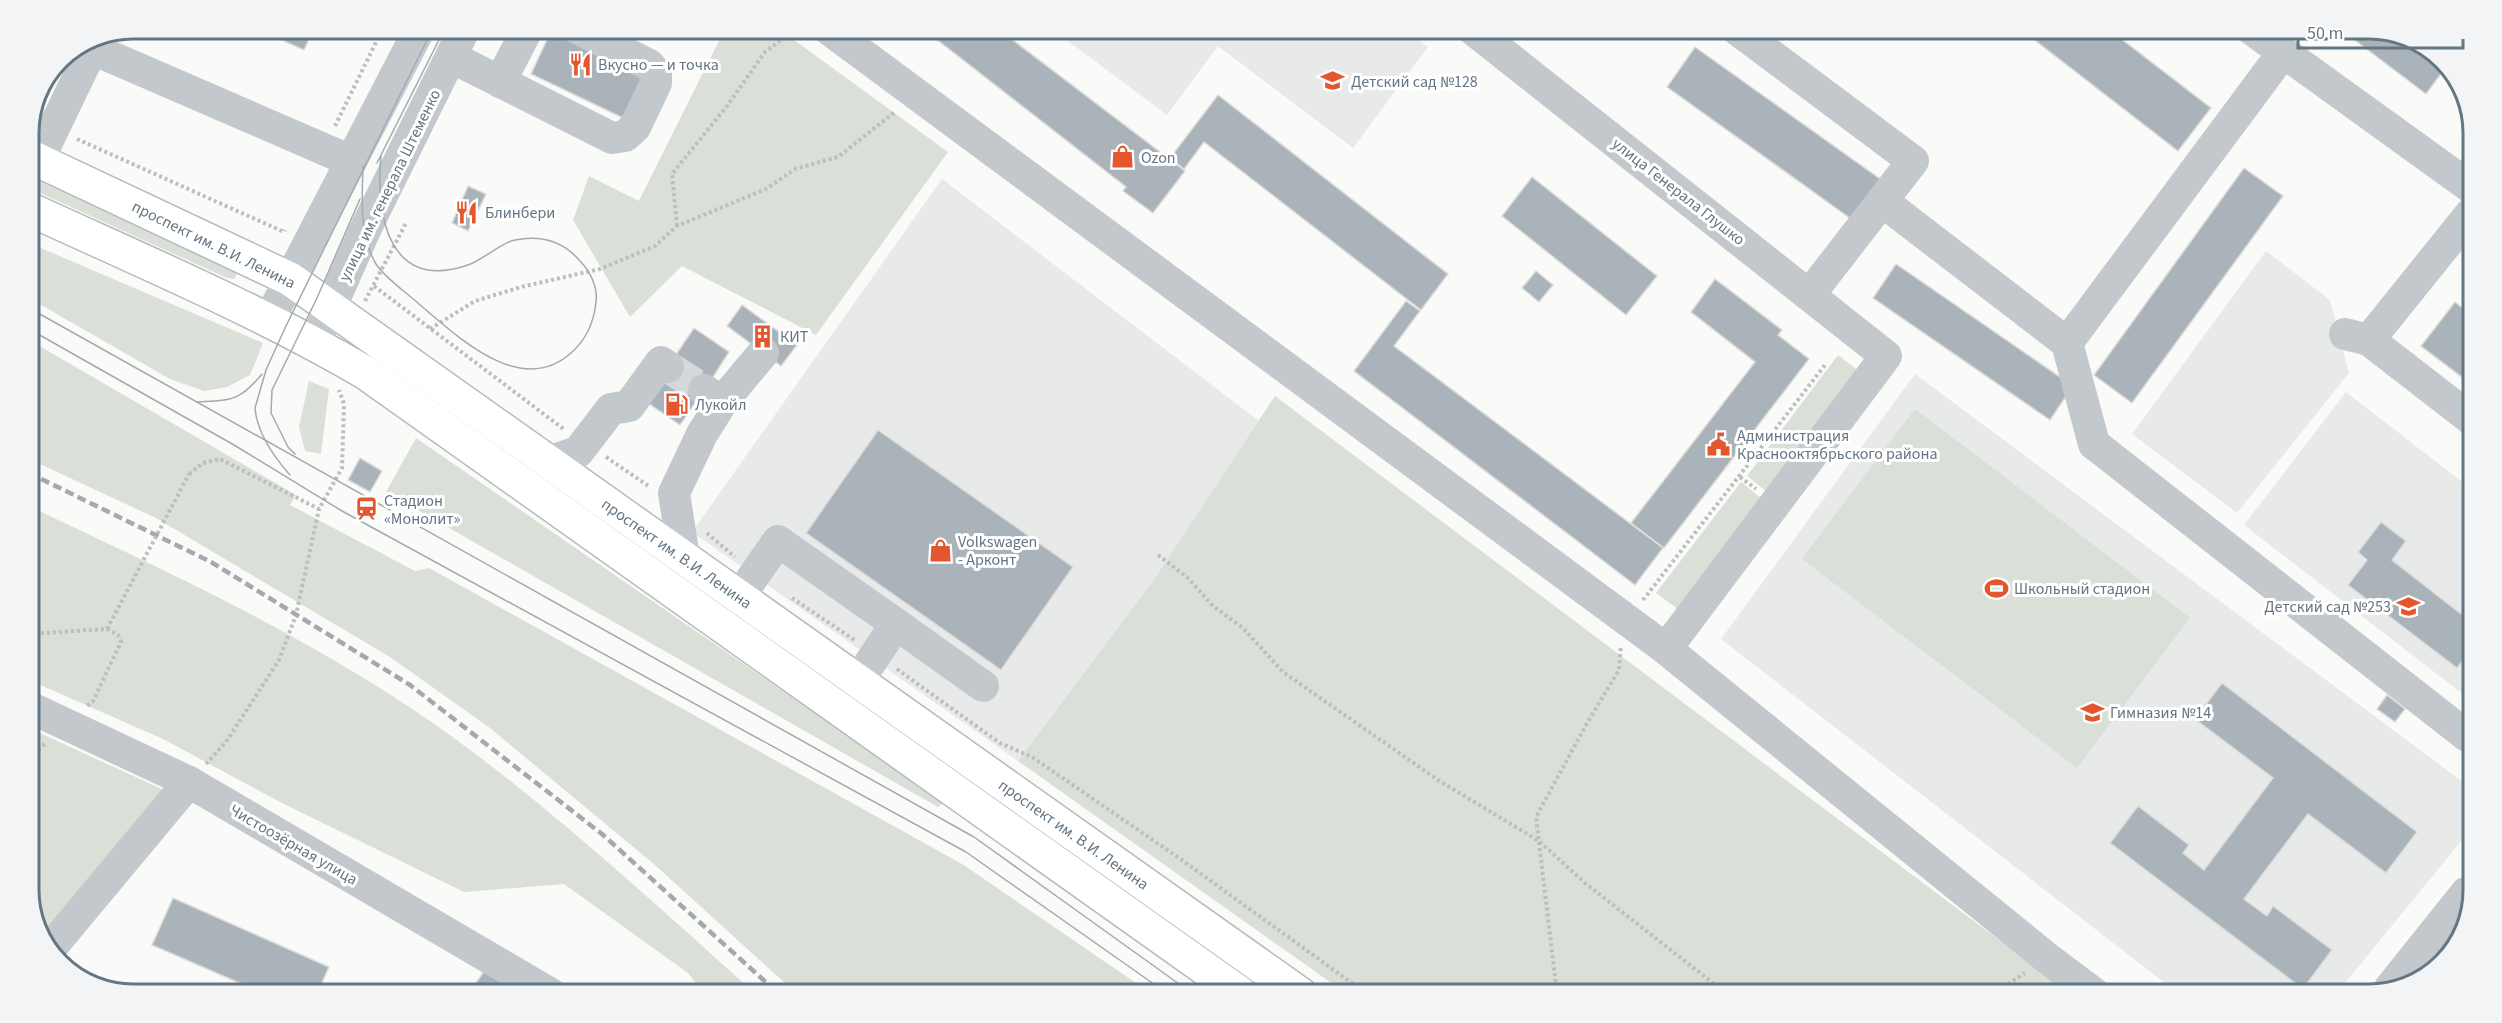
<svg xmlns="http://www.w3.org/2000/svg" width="2502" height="1023" viewBox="0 0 2502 1023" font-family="'Source Sans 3',sans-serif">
	<rect width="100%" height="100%" fill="#fafaf8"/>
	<g fill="#e8e9e9">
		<path d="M1052,29h351l25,18 -75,101 -135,-102 -51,69z"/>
		<path d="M942,179l317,242 -102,154 -139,186 -326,-229z"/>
		<path d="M2266,251l64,49 19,73 -112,140 -105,-79z"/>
		<path d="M1915,374l552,411v49l-131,160h-157l-458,-355z"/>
		<path d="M2346,392l124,96 -2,210 -224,-173z"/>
	</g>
	<g fill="#dadfd7">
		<path d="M725,29h54l169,123 -132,183 -134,-69 -52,51 -57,-97 16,-44 50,25z"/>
		<path d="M29,167l211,102 -6,10 -7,-1 -198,-90z"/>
		<path d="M29,243l234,100 -13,32 -23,12 -23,4 -34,-12 -141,-81z"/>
		<path d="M29,340l267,155 -6,10 125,66 14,-3 533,296 190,130h-355l-142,-129 -165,-137 -100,-71 -234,-139 -127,-59z"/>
		<path d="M1838,355l27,21 -91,121 -27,-21z"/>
		<path d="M309,381l20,8 -8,65 -16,-3 -6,-24z"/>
		<path d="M1275,396l796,598h-724l-329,-233 139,-186z"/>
		<path d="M1915,409l275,209 -113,150 -275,-209z"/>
		<path d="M416,438l528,364 -6,5 -552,-315z"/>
		<path d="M1741,482l29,23 -84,110 -30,-22z"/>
		<path d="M29,506c137,65 279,130 404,217 115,81 218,178 323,271h-52l-16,-21 -124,-89 -100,8 -184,-90 -117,-63 -134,-59z"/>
		<path d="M29,728l137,63 -121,148 -16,-42z"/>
	</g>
	<g fill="#aab3b9" stroke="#dcdcda" stroke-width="1.5">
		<path d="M255,28h59l-10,22z"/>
		<path d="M922,28h75l188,143 -32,42 -30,-22 3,-4z"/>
		<path d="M2019,28h88l104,80 -33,43z"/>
		<path d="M2339,28h29l40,8 38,31 -20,27z"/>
		<path d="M552,29l92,45 -21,44 -92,-44z"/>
		<path d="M1695,47l188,134 -29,40 -187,-134z"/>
		<path d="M1218,95l230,179 -27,36 -217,-168 -20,27 -14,-11z"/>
		<path d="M2244,168l39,28 -151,207 -38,-28z"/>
		<path d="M1532,177l125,99 -31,39 -124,-99z"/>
		<path d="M468,186l18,8 -18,37 -16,-8z"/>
		<path d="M1896,264l177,122 -23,34 -177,-122z"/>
		<path d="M1536,271l17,14 -14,17 -17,-14z"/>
		<path d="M1715,279l67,51 -4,5 31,24 -145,189 -33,-25 124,-161 -64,-50z"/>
		<path d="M1406,301l14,10 -26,35 269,202 -28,37 -281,-214z"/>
		<path d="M2455,302l16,13v69l-50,-38z"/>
		<path d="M742,305l55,40 -16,21 -54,-40z"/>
		<path d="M694,328l35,24 -18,28 -36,-24z"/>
		<path d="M675,356l36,24 -31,45 -35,-24z"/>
		<path d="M878,430l195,137 -72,103 -195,-137z"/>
		<path d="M360,458l22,13 -12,21 -22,-12z"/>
		<path d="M2381,522l25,19 -14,19 73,57 4,-5 -1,42 -11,14 -109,-83 19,-25 -9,-8z"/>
		<path d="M2222,683l195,149 -31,41 -78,-59 -64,85 23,17 6,-10 59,44 -29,39 -193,-146 28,-37 51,39 -6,8 21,17 69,-92 -78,-59z"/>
		<path d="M2387,695l18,14 -10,13 -18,-13z"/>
		<path d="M173,898l156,69 -12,27h-52l-113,-49z"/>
		<path d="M488,966l40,28h-23l-11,-7 -5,7h-21z"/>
	</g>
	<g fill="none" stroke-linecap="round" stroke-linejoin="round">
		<path stroke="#d5d9db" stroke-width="32" stroke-dasharray="32 16" stroke-linecap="butt" d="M668,367l36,23"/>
		<defs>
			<g id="major">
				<path d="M29,156l261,123 1010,715"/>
				<path d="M29,209c113,52 229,101 337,164l875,621"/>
			</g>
		</defs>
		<use href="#major" stroke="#b5babe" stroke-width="36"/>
		<g stroke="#bbbfc2" stroke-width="4" stroke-dasharray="3 3" stroke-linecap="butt">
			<path d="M335,126l48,-98"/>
			<path d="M77,139l207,93 1,-2"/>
			<path d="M677,226l-5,-52 55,-68 38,-54 32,-24"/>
			<path d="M374,286l191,144"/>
			<path d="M365,301l41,-78"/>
			<path d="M430,329l45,-28 46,-14 79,-18 55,-23 22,-20 89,-37 29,-20 43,-12 58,-46"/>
			<path d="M606,457l44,30"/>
			<path d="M189,474l14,-11 17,-4 99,50 23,-41 2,-64 -5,-14"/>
			<path d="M1740,477l16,12"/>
			<path d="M707,533l28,24"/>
			<path d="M1158,555l30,23 25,28 30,22 40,44 155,108 101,61 46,42 142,111"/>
			<path d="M792,598l64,43"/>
			<path d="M1643,600l182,-235"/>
			<path d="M29,634l78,-5 11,6 3,7 -28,59 -6,5"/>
			<path d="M897,669l103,74 32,14 147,101 188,136"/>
			<path d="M29,758l17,-15"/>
			<path d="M206,764l20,-22 53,-82 17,-45 23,-106"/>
			<path d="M1557,994l-21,-177 50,-92 33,-55 2,-24"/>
			<path d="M1993,994l32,-21"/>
		</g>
		<g stroke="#c3c8cc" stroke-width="32">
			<path d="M827,28l839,621 381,309 48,36"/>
			<path d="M1471,28l415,328 -220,293"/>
			<path d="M1735,28l178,133 -103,133"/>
			<path d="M2250,28l223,161"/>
			<path d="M451,57l161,81 13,-2 10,-9 21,-44v-10l-7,-8 -72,-37"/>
			<path d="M500,82l28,-54"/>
			<path d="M38,161l48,-100 7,-7 9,-1 249,108"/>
			<path d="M1882,201l185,142 27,101 373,292"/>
			<path d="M269,320l151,-292"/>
			<path d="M2345,334l24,6 103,-128"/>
			<path d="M2369,340l102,79"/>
			<path d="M315,343l50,-113 100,-202"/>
			<path d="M2067,343l215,-289"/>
			<path d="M722,402l41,-49"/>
			<path d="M548,462l30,-10 33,-43 18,-3 32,-44 7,5"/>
			<path d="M684,558l-10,-65 28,-59 20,-32 -18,-12"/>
			<path d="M739,597l39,-56 118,83"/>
			<path d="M858,681l38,-57 87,62"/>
			<path d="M29,707l160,75 362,212"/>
			<path d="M49,950l140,-168"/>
			<path d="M2390,988l76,-95"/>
		</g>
		<use href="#major" stroke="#fff" stroke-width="33"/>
		<g stroke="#a2aab0" stroke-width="1.5">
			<path d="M377,163l68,-135"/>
			<path d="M363,166c-1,32 -4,70 13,98 10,15 30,28 43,40 39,33 102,94 152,49 15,-13 23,-32 25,-51 2,-15 -6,-31 -16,-41 -17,-20 -40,-26 -65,-21 -13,2 -32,20 -47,25 -79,27 -93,-49 -87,-109"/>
			<path d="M29,308l945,529 219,157"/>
			<path d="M29,329l205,116 108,66 624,341 202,142"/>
			<path d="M197,402c34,-2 42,0 65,-28"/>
			<path d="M295,454l-7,-7 -17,-34 1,-23 45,-92 43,-99"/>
			<path d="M290,475c-16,-18 -33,-43 -35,-67l11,-38 19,-42 148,-300"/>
		</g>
		<path stroke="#a2aab0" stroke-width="4.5" stroke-dasharray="9 4.5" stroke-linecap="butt" d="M29,473l182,89 199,123 192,149 177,160"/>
		<path stroke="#bbbfc2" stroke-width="4" stroke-dasharray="3 3" stroke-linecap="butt" d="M107,629l82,-155"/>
	</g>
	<defs>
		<symbol id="restaurant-bare" viewBox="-9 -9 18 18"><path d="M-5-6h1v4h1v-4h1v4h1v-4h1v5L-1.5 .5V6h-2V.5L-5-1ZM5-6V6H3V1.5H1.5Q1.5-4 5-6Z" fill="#e4572e" stroke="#fff" stroke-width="2.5" paint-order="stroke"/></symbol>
		<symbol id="school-bare" viewBox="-9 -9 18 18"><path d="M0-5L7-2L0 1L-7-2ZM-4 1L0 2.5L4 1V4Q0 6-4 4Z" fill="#e4572e" stroke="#fff" stroke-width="2.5" paint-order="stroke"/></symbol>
		<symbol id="shop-bare" viewBox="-9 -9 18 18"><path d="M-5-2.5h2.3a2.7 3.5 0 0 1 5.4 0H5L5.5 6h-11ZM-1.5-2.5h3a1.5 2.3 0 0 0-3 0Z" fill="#e4572e" stroke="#fff" stroke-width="2.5" paint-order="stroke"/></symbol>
		<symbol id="building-bare" viewBox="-9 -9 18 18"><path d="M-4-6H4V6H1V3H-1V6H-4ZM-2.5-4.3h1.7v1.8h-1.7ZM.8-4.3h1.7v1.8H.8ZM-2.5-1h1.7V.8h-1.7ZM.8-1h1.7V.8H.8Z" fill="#e4572e" stroke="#fff" stroke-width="2.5" paint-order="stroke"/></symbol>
		<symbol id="fuel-bare" viewBox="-9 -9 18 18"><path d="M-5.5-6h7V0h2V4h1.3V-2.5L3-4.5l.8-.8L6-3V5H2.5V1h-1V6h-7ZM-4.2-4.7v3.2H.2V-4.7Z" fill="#e4572e" stroke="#fff" stroke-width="2.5" paint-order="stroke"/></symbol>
		<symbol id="civic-bare" viewBox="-9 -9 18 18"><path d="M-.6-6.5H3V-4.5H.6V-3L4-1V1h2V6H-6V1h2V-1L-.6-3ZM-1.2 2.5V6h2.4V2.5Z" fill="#e4572e" stroke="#fff" stroke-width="2.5" paint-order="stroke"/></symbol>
		<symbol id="station-bare" viewBox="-9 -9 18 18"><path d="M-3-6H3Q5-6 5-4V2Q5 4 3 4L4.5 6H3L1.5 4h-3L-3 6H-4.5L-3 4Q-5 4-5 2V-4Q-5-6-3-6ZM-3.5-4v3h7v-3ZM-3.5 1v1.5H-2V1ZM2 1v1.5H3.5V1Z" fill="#e4572e" stroke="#fff" stroke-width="2.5" paint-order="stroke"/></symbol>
		<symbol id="stadium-bare" viewBox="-9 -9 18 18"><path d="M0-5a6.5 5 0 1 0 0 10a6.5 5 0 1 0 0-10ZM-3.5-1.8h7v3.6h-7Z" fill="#e4572e" stroke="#fff" stroke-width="2.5" paint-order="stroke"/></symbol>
	</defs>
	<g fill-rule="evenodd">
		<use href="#restaurant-bare" x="564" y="48" width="33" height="33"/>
		<use href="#school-bare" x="1316" y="64" width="33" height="33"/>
		<use href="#shop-bare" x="1106" y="140" width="33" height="33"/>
		<use href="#restaurant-bare" x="450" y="196" width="33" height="33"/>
		<use href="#building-bare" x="746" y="320" width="33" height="33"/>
		<use href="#fuel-bare" x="660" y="388" width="33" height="33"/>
		<use href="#civic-bare" x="1702" y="428" width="33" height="33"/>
		<use href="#station-bare" x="350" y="492" width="33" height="33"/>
		<use href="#shop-bare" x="924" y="534" width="33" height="33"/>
		<use href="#stadium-bare" x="1980" y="572" width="33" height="33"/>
		<use href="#school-bare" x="2392" y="590" width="33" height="33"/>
		<use href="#school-bare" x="2076" y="696" width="33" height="33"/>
	</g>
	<g text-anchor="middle" stroke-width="6" stroke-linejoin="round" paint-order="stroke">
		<g font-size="16" fill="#657683" stroke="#fff" text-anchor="start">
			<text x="598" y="70">Вкусно — и точка</text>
			<text x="1351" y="87">Детский сад №128</text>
			<text x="1141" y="163">Ozon</text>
			<text x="485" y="218">Блинбери</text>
			<text x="780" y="342">КИТ</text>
			<text x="695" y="410">Лукойл</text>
			<text x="1737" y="441">Администрация<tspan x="1737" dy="18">Краснооктябрьского района</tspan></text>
			<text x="384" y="506">Стадион<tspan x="384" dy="18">«Монолит»</tspan></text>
			<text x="958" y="547">Volkswagen<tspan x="958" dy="18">- Арконт</tspan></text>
			<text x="2014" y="594">Школьный стадион</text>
			<text x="2391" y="612" text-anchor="end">Детский сад №253</text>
			<text x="2110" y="718">Гимназия №14</text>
		</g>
		<g font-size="16" fill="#657683" stroke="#fff">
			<text transform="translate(389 185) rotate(-64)" y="6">улица им. генерала Штеменко</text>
			<text transform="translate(1679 191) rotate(38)" y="6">улица Генерала Глушко</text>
			<text transform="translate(214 244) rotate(26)" y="6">проспект им. В.И. Ленина</text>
			<text transform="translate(677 553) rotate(35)" y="6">проспект им. В.И. Ленина</text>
			<text transform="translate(1074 834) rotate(35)" y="6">проспект им. В.И. Ленина</text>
			<text transform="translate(294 844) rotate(30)" y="6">Чистоозёрная улица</text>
		</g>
	</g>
	<path d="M0 0H2502V1023H0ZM133 39H2369A94 94 0 0 1 2463 133V890A94 94 0 0 1 2369 984H133A94 94 0 0 1 39 890V133A94 94 0 0 1 133 39Z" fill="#f3f4f5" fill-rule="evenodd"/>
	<path fill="none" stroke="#657683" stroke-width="3" d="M133 39H2369A94 94 0 0 1 2463 133V890A94 94 0 0 1 2369 984H133A94 94 0 0 1 39 890V133A94 94 0 0 1 133 39Z"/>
	<path d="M2298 39v9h165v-9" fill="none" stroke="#657683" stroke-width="3"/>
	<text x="2307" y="39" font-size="18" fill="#657683" stroke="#ffffff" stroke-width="4.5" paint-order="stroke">50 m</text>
</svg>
